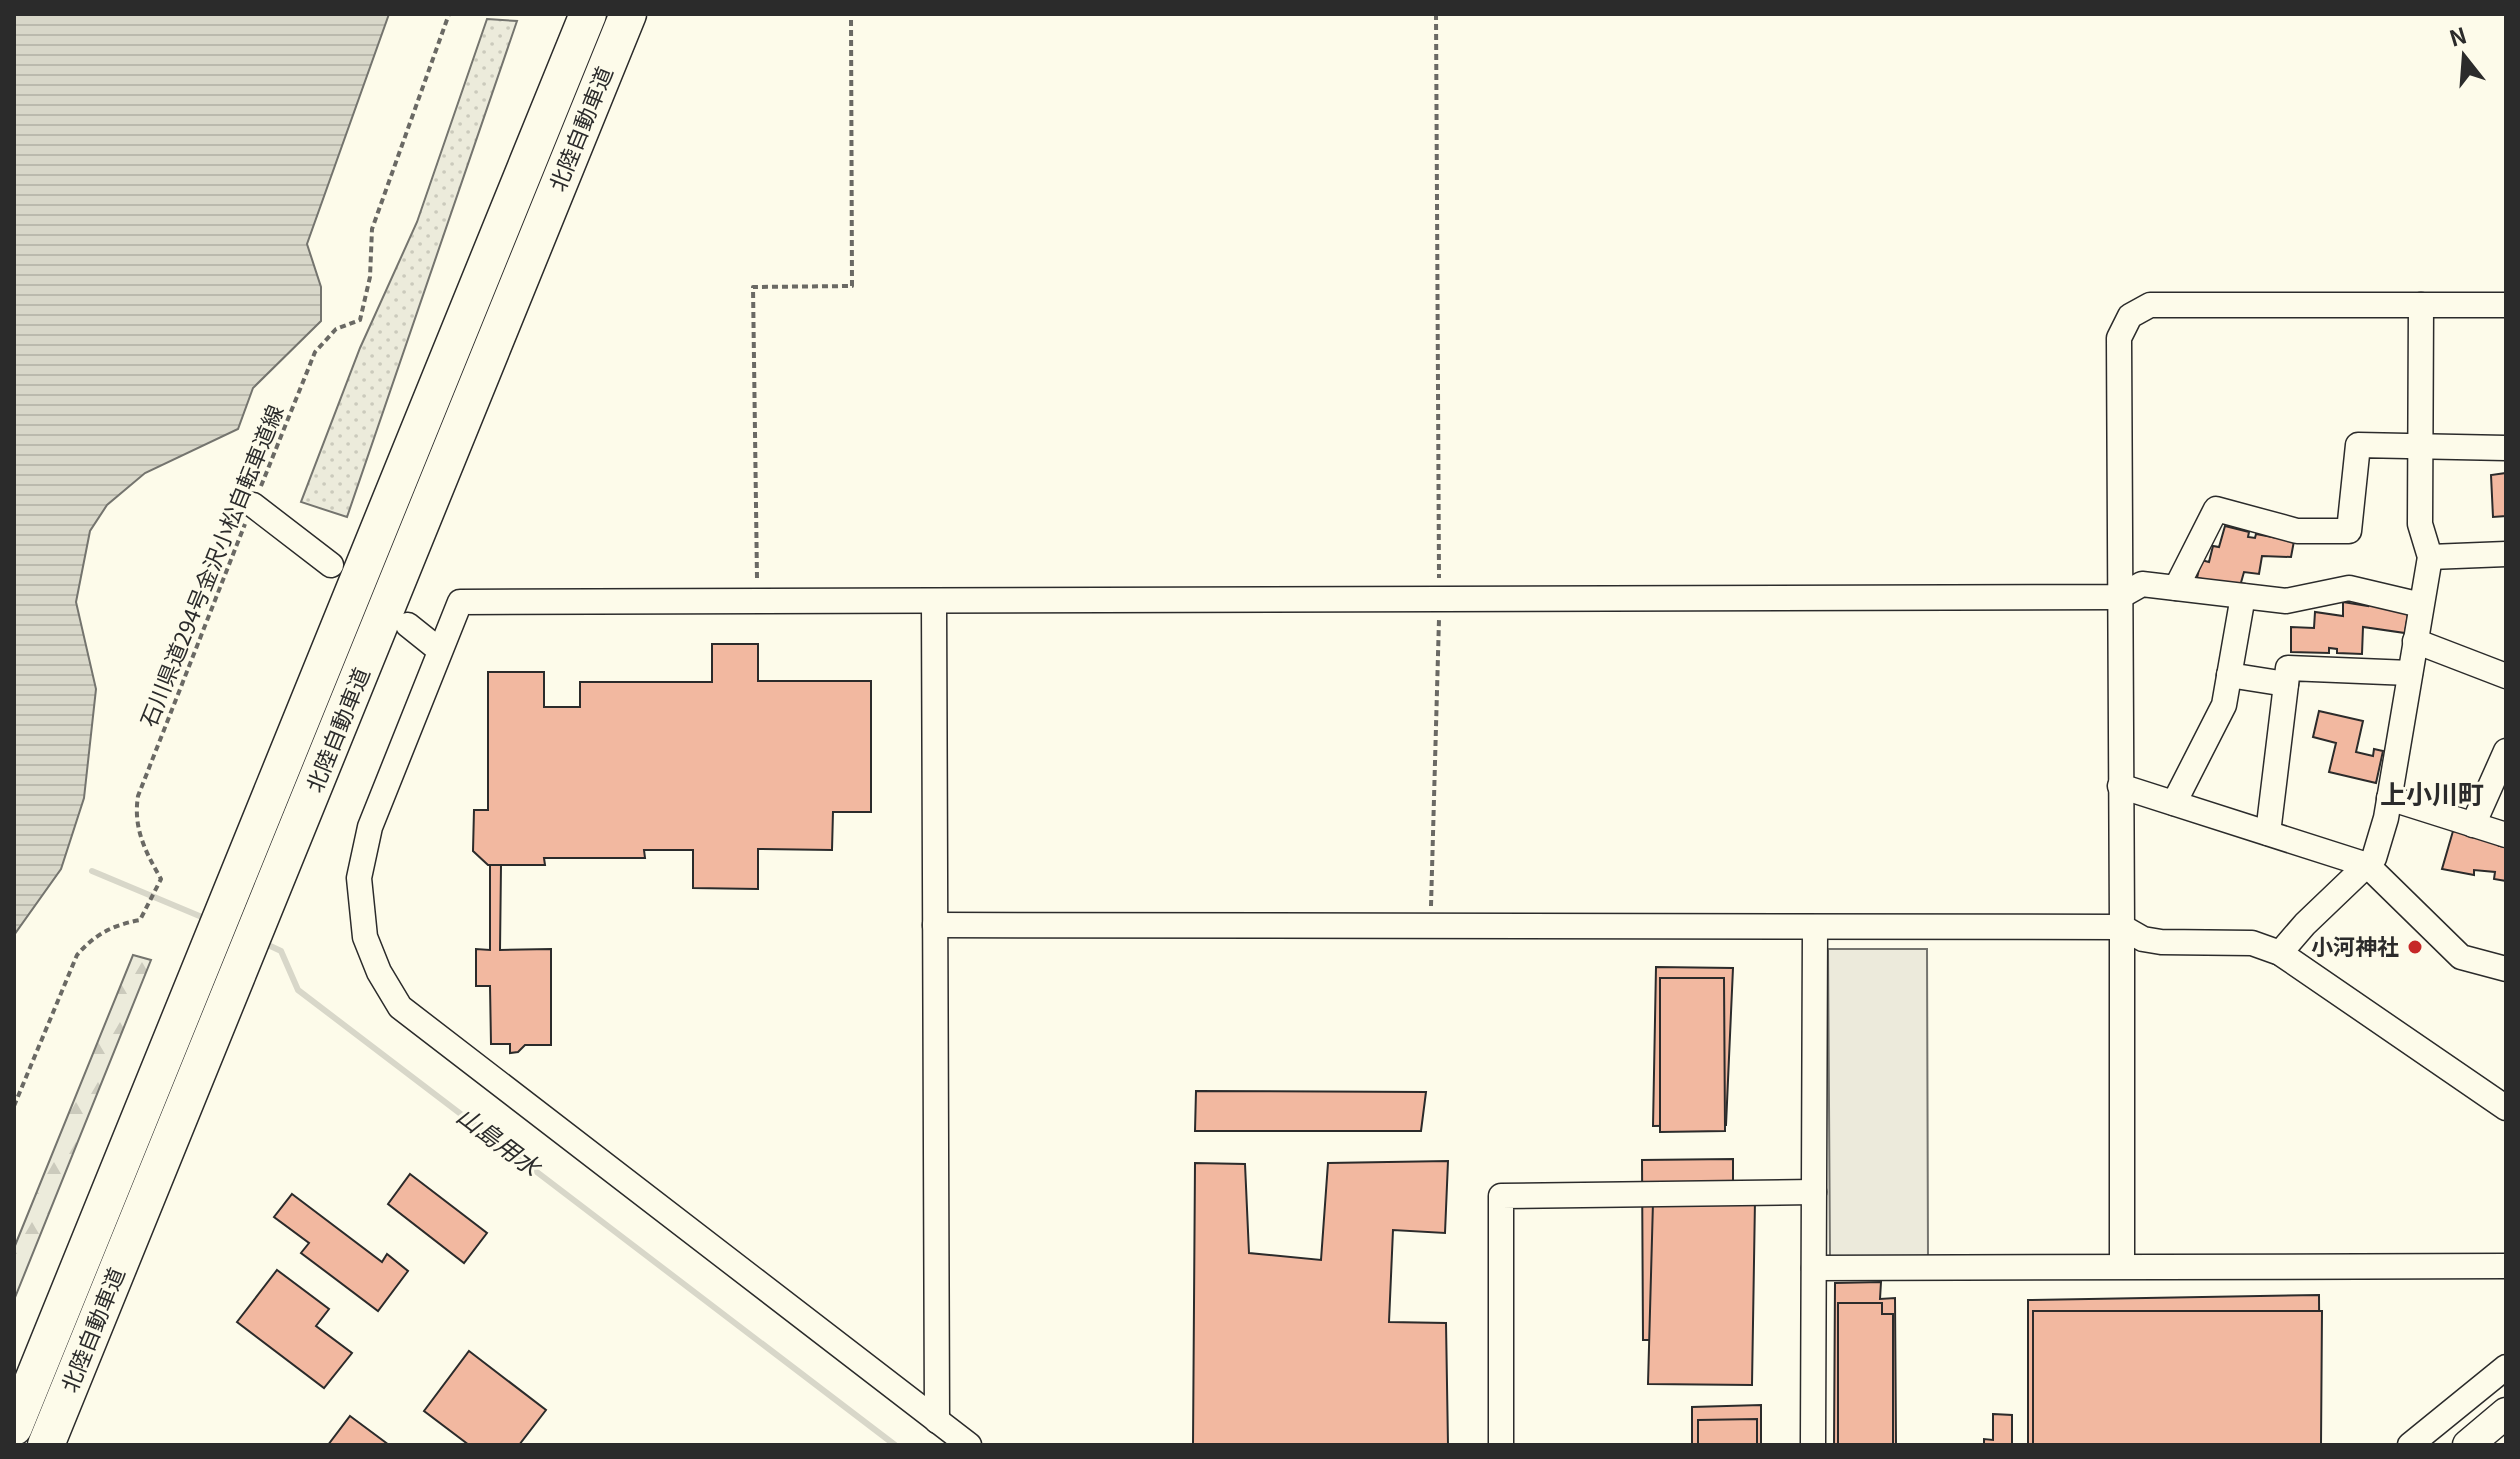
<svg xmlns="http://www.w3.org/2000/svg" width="2520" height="1459" viewBox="0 0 2520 1459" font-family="Georgia,'Noto Sans JP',serif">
	<defs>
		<pattern id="grass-dots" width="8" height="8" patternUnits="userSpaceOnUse" patternTransform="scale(2)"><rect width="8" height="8" fill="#ecebdb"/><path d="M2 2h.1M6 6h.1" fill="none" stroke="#cbcabc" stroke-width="1.8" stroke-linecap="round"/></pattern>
		<pattern id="forest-firs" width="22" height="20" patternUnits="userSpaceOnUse" patternTransform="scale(2)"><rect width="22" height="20" fill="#ecebdb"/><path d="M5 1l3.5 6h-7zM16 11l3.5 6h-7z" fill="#cbcabc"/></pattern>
		<pattern id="water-rules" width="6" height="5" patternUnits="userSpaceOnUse" patternTransform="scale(2)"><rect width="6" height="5" fill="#d8d7c9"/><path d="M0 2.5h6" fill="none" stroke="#bab9ad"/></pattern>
	</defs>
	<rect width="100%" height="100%" fill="#fdfbea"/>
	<path fill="url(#grass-dots)" stroke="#74746e" stroke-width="2" d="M487,19l30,2 -170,496 -46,-15 59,-154 57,-126z"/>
	<path fill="url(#forest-firs)" stroke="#74746e" stroke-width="2" d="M133,955l18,5 -137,340v-52z"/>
	<path fill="#eceadb" stroke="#74746e" stroke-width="2" d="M1828,949h99l1,310h-98z"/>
	<path fill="url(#water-rules)" stroke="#74746e" stroke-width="2" d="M14,14h375l-82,230 14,43v34l-68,67 -15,41 -93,44 -38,32 -17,26 -14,71 20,87 -12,109 -23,71 -47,66z"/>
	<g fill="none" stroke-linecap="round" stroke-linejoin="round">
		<g stroke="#d8d7c9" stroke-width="6">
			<path d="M92,871l117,49"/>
			<path d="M264,943l17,8 17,39 597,455"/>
		</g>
	</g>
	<g fill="#f2b8a0" stroke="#2b2b2b" stroke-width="2">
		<path d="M2506,473v43l-13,1 -2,-42z"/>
		<path d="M2225,526l24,6 -1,5 7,1 1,-4 38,7 -3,16 -29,-1 -3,18 -15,-2 -4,14 -43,-8 4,-18 8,2 4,-16 6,1z"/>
		<path d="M2368,600l41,8 -4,25 -42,-6 -1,27 -25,-1v-4l-8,-1v5l-38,-1v-25l23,1 1,-16 28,4v-14l25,4z"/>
		<path d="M712,644h46v37h113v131h-38l-1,38 -74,-1v40l-65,-1v-38h-49l1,8h-101l1,7h-57l-15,-14 1,-41h14v-138h56v35h36v-25h132z"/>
		<path d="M2319,711l44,10 -7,31 17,4 1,-7 9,2 -7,32 -47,-11 7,-29 -23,-6z"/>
		<path d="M2453,831l48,6 -2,9 7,1v34l-12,-2 1,-7 -21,-2v5l-32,-6z"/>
		<path d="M490,865h11l-1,85 51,-1v96h-26l-7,7 -8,1v-9h-19l-1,-58h-14v-37l14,1z"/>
		<path d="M1656,967l77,1 -7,157 -73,1z"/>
		<path d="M1660,978h64l1,153 -65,1z"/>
		<path d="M1196,1091l230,1 -5,39h-226z"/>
		<path d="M1733,1159v100h12v32h-11v49h-91l-1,-180z"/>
		<path d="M1448,1161l-3,72 -52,-3 -4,92 57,1 2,122h-255l2,-282 50,1 4,89 72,7 7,-97z"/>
		<path d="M410,1174l77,59 -23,30 -76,-59z"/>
		<path d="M292,1194l90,68 5,-8 21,17 -30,40 -77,-58 8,-10 -35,-26z"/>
		<path d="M1755,1200l-3,185 -104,-1 5,-182z"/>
		<path d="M277,1270l52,39 -13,17 36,27 -28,35 -87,-66z"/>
		<path d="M1881,1282l-1,17 15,-1 1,147h-62l1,-162z"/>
		<path d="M2319,1295l1,150h-292v-145z"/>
		<path d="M1838,1303h44v11h11v131h-55z"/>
		<path d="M2033,1311h289l-1,134h-288z"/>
		<path d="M469,1351l77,59 -27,35h-50l-45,-34z"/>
		<path d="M1761,1405v40h-69v-38z"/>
		<path d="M1993,1414l19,1v30h-28v-6l9,1z"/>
		<path d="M350,1416l39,29h-61z"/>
		<path d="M1757,1419v26h-59v-25z"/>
	</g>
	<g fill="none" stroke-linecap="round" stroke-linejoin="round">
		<defs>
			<g id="minor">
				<path d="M2506,305h-356l-20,11 -11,22 3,589 21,12 18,3 91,1 28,10 226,155"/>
				<path d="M253,505l78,60"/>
				<path d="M2430,557l76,-3"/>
				<path d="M2176,588l40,-79 81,22h52l9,-86 148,3"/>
				<path d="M934,601l3,820"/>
				<path d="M408,625l30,24"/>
				<path d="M2415,641l91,35"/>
				<path d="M2229,675l57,9"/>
				<path d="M2120,786l247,79 94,92 45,12"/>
				<path d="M2389,798l117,37"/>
				<path d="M2174,803l50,-98 19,-109"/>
				<path d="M2473,825l33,-74"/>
				<path d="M2268,833l20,-165 122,5"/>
				<path d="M935,925l1187,2v338"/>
				<path d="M2280,953l25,-29 69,-66 12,-40 44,-261 -10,-33 1,-219"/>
				<path d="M1814,1268l692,-2"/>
				<path d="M969,1445l-569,-438 -21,-35 -14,-35 -6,-59 11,-51 90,-225 1659,-5 23,-13 144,17 63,-13 72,17"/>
				<path d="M1501,1445v-249l313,-4"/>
				<path d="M1813,1445l2,-516"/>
				<path d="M2410,1445l96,-78"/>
			</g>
			<path id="major" d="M2468,1445l38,-32"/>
			<g id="highway">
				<path d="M14,1427l574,-1413"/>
				<path d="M46,1445l582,-1431"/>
			</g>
		</defs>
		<use href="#minor" stroke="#2b2b2b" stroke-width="27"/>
		<use href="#major" stroke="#2b2b2b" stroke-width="33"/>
		<use href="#highway" stroke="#2b2b2b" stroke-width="39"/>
		<g stroke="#6a6964" stroke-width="4" stroke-dasharray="6 4" stroke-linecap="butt">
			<path d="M1436,14l3,564"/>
			<path d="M261,486l54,-134 21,-23 24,-9 10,-43 2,-48 77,-215"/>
			<path d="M757,578l-4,-291 99,-1 -1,-272"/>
			<path d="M1431,906l8,-287"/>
			<path d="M14,1106l63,-151c18,-21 36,-30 63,-35l21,-41c-16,-28 -28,-51 -23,-83l107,-272"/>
		</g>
		<use href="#minor" stroke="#fdfbea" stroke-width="24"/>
		<use href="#major" stroke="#fdfbea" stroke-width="30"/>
		<use href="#highway" stroke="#fdfbea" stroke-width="36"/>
	</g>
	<circle fill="#c62828" stroke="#fdfbea" stroke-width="3" cx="2415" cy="947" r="8"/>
	<g text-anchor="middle" stroke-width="6" stroke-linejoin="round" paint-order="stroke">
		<g font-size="22" fill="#2b2b2b" stroke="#fdfbea">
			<text transform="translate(581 129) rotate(-68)" y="8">北陸自動車道</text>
			<text transform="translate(212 566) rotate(-68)" y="8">石川県道294号金沢小松自転車道線</text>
			<text transform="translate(338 730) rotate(-68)" y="8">北陸自動車道</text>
			<text transform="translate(93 1330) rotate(-68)" y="8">北陸自動車道</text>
		</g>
		<g font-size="22" font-weight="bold" fill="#2b2b2b" stroke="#fdfbea" text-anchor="end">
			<text x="2399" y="955">小河神社</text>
		</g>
		<g font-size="24" font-style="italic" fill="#2b2b2b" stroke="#fdfbea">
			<text transform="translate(498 1142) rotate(37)" y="8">山島用水</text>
		</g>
		<g font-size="26" font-weight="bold" fill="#2b2b2b" stroke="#fdfbea">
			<text x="2432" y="804">上小川町</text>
		</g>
	</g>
	<rect width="2520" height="1459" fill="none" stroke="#2b2b2b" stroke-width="32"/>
	<g transform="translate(2464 56) rotate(343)" stroke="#fdfbea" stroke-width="6" paint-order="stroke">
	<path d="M0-6L14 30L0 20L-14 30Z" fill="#2b2b2b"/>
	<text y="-12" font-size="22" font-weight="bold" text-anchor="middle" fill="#2b2b2b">N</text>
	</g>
</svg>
